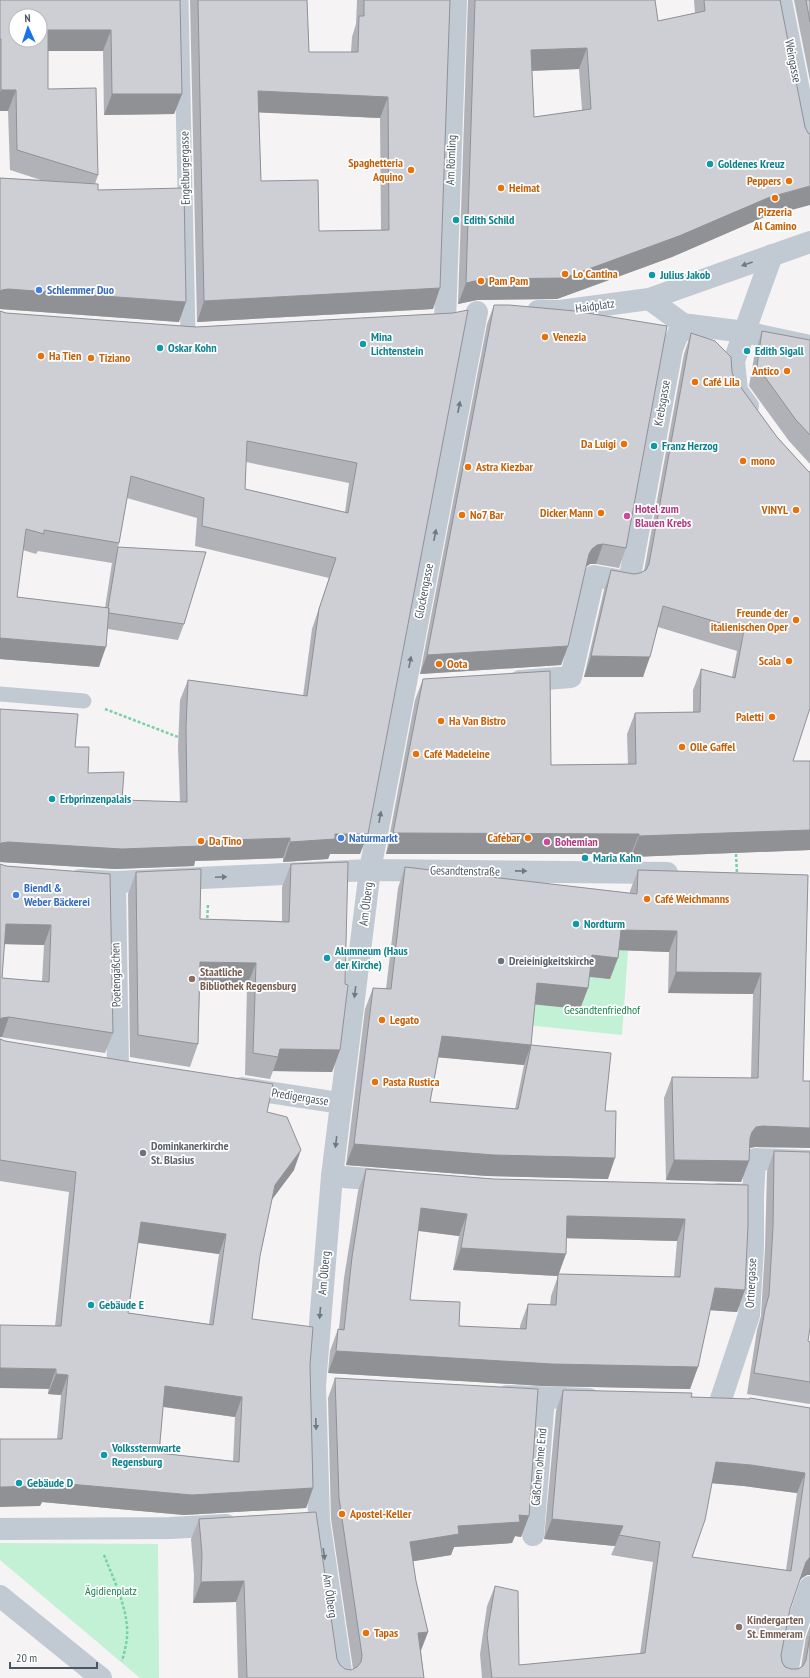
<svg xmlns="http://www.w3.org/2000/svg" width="810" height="1678" viewBox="0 0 810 1678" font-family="'PT Sans Narrow',sans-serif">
	<rect width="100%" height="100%" fill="#f5f3f3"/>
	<g fill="#c3f1d5">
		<path d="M614,947l14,4 -6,84 -238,-25 2,-23 194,22 4,-33z"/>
		<path d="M0,1543l158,1 1,134h-19l-140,-118z"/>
	</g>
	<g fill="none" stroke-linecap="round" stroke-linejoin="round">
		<g stroke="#7ad0a6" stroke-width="2.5" stroke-dasharray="3 2" stroke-linecap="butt">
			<path d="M105,709l73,28"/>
			<path d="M736,854l1,20"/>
			<path d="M207,923l1,-19"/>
			<path d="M104,1555c9,23 21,47 23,72 1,12 -2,23 -5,34"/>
		</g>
		<g stroke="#c1cad2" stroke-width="15">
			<path d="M181,0l7,335"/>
			<path d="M0,694l84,7"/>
		</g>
		<g stroke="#c1cad2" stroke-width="22">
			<path d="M781,0l29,145"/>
			<path d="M649,299l45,33"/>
			<path d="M538,311h22l89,-12 161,-57"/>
			<path d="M445,321l11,-321"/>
			<path d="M748,406l-11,-15 -3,-30 38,-106"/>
			<path d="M520,681l51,-4 23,-101 35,6 43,-233 10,-25 63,8 65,14"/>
			<path d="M80,880l35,2 255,-12 297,3"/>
			<path d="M115,882l3,187"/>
			<path d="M242,1088l98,15"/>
			<path d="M332,1176l60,5"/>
			<path d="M718,1194l35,1"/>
			<path d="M507,1396l82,3"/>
			<path d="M720,1402l29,-87 4,-68v-52l2,-36 55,2"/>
			<path d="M0,1529l170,-1 56,-3"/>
			<path d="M533,1535l11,-137"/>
			<path d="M0,1596l101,82"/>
			<path d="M342,1678l-23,-158 -4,-135 17,-209 38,-306 107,-558"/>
			<path d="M786,1678l8,-44 16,-47"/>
		</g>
	</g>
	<g fill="#b0b2b7" fill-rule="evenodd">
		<path d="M0,0h180l2,94 -8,20 -70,1 -1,-64h-55v38l50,86 -3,9 3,6 81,132 -179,-13v-131l41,2 -31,-10 -2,-59h-8z"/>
		<path d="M190,0h117l2,52h42l1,-15 4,-13 1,-24h93l-17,309 -236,13zM259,112l121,6 1,112 -62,1 -58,-50z"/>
		<path d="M468,0h187l3,21 37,-8 -1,-13h86l-18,218 -90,39 -115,42 -80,1 -19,4zM579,69l3,41 -48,7 -2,-46z"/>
		<path d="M794,0h16v81z"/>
		<path d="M494,305l132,243 -7,20 -23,-4h-6l-4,3 -18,79 -7,19 -141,9 67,-350z"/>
		<path d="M1,312l5,1 190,14 257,-14 -93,541h-30l-2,5 -45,3v-4l-88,3 -1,5 -79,3 -115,-7v-153l75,38 13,26 34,27 58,2 -2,-55 2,-47 8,-20 115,16 9,-67 17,-51 -134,-32 2,-28 -70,-20 -8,45 -1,4 66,77 -6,16 -70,-11 -9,38 -99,-8zM246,462l103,21 -4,29 -100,-23zM23,550l13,4 2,-3 74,12 -7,45 -88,-11z"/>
		<path d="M762,331l48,9v124l-21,-23 -40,-55 6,-34z"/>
		<path d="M691,333l41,39 2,6 43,59 31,34 -15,290h17v89l-179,7v-3h-245l29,-154 8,-21 128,86 77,-1 -1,-30 8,-21 58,-1v-22l8,-21 31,8 5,-26 -79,-24 -15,50h-59l20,-87 7,-20 23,4 6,-1 4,-2 40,-217z"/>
		<path d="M0,864l6,2 104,8 3,159 -8,20 -105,-16zM4,944l40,1 -2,36 -40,-3z"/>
		<path d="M291,864l49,186 -8,22 -59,-1 -3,8 -25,-4 2,-89 -47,-1 -2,59 -8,23 -60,-10 -2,-163 8,-22 64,47 82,2v-34z"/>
		<path d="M405,867l225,26v-2l8,-21 170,5 -5,206 -48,66 -6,1v13l-8,21 -75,-2 -2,-82 8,-21 79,1 2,-84 -85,-1 1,-41 -50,-2 -9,29 -21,-2 -1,11 -8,21 -45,-5 -4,41 74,66 3,68 -121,-3 -141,-11 19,-156 8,-21 13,1 12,-101zM438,1057l86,8 -9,44 -85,-7z"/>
		<path d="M0,1039l5,2 262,71 27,58 -22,29 -12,57 -8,63 58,46 3,123 -7,20 -122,7 -142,-13 -2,4 17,-67 4,-44 -13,-1 21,-202 -69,-11zM138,1243l81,11 -10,70 -81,-11zM163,1407l72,10 -2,44 -74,-8z"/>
		<path d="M774,1151l34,190 2,1v62l-63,-10 10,-64 4,-14 4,-68 2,-76z"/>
		<path d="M366,1169l128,10 254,6 -11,127 -27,-2 -12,57 -8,22 -146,-3 -216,-13 2,-22 8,-22h1l5,-51 14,-87zM418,1231l41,5 -6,34 105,6 -7,20 -1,9 -22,-1 -8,22v3l-61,-3 -49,-26zM566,1238l111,3 -3,36 -115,-3z"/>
		<path d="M335,1378l194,138 -8,21 -6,-1 -3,7 -58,4 -3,8 -38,6 3,20 12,51 -7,19 3,27h-186l-2,-76 -43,1 1,-28 -3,-36 8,-20 138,140 3,6 5,4 6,1 2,-1 -22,-150 -3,-121z"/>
		<path d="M563,1390l128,7 119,11v167h-3l-5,3 -3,3 -9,28 -9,46 1,7 3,5 6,2h7l3,-2 5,-30 4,-11v52h-328l-2,-24 7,-48 8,-20 24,79 121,-11 13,-92 -42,-7 4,-9 -71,-7 12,-128zM712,1483l32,3 53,7 -11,77 -94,-13z"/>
	</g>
	<g fill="#909195">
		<path d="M48,30h63l-8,21h-62z"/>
		<path d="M587,48l-8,21 -55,2 7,-21z"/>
		<path d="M1,90h15l-8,21h-8v-19z"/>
		<path d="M258,91l130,6 -8,21 -129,-6z"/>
		<path d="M112,94h70l-8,20 -70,1z"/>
		<path d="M810,186v19l-48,13 -90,39 -115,42 -80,1 -19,4 8,-21z"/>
		<path d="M440,288l-7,21 -236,13 7,-21z"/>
		<path d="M8,289l178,13 -7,20 -179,-13v-18l2,-1z"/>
		<path d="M603,544l-7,20h-6l-6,4 5,-14 3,-5 5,-4z"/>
		<path d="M0,638l106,9 -7,20 -99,-8z"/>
		<path d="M568,646l-7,19 -141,9 7,-19z"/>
		<path d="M591,656l59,1 -7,20h-59z"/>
		<path d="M810,830v20l-179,7 8,-21z"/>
		<path d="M393,833l246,1 -8,20h-245z"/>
		<path d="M335,834h33l-8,20h-30l-2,5 -45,3 7,-20z"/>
		<path d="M290,838l-7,20 -88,3 -1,5 -79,3 -115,-7v-18l1,-1 7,-1 193,-1z"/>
		<path d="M6,924l45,1 -7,20 -44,-1z"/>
		<path d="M621,930l56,1 -8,21 -55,-2z"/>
		<path d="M592,955l26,3 -8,21 -26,-3z"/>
		<path d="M200,962l56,1 -9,23 -55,-1z"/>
		<path d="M676,972l85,1 -8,21 -85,-1z"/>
		<path d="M537,983l51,5 -8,21 -50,-5z"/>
		<path d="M9,1017l-7,20h-2v-18l2,-1z"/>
		<path d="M442,1036l89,9 -7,20 -90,-8z"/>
		<path d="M280,1049l60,1 -8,22 -59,-1 5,-14z"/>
		<path d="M763,1126l47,2v20l-55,-1 -6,1 -5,5 8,-21 4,-5z"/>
		<path d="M354,1144l261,14 -7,21 -121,-3 -141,-11z"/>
		<path d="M301,1150l-7,20 -26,35 7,-20z"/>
		<path d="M674,1160l75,1 -8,21 -75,-2z"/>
		<path d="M421,1208l46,6 -8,22 -46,-6z"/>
		<path d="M567,1216l118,3 -8,22 -118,-3z"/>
		<path d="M141,1222l85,12 -7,20 -85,-12z"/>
		<path d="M461,1248l105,6 -8,22 -105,-6z"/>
		<path d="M715,1288l30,2 -8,22 -30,-2z"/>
		<path d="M336,1351l362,16 -8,22 -146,-3 -216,-13z"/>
		<path d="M0,1368l56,1 -7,20 -49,-1z"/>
		<path d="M56,1374l12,1 -7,20 -13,-1z"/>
		<path d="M165,1386l77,11 -7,20 -77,-11z"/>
		<path d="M716,1462l35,3 54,8 -8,20 -53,-7 -35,-3z"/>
		<path d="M47,1482l266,6 -7,20 -122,7 -142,-13 -2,4 -40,1v-20z"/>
		<path d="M519,1515l10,1 -8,21 -6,-1 -3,7 -58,4 -3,8 -48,8 7,-21 48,-16z"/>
		<path d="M552,1519l71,7 -8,20 -71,-7z"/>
		<path d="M809,1557h1v18h-3l-5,3 -4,5 8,-21z"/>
		<path d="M244,1581l-8,21 -43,1 8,-21z"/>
		<path d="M428,1632l-8,20 -2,-19z"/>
	</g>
	<g fill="#cdcfd5" stroke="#909195" fill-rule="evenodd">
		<path d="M0,0h180l2,94h-70l-1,-64h-63v59l48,-1 2,87 -81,-25 -1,-60h-15v-51h-1zM16,16h24v24h-24z"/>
		<path d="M198,0h109l2,52h49l1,-36h5v-16h86l-10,288 -236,13zM258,91l130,6 1,133 -70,1 -1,-51 -57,1z"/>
		<path d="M475,0h180l3,21 47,-10 -1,-11h76l25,127 3,6 2,1v52l-40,11 -91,39 -115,42 -80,1 -18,4zM587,48l4,61 -57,8 -3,-67z"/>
		<path d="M806,0h4v22z"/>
		<path d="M0,178l98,6v6l86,-2 2,114 -178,-13 -6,1 -2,1z"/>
		<path d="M494,305h15l66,6 92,15 -41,222 -23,-4 -6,1 -5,4 -3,5 -21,92 -141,9z"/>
		<path d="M468,310l-100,524h-33v5l-45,3v-4l-89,3v5l-79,3 -114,-7 -7,1 -1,1v-135l78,5 -3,33h14l-1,26 36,-1 -2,28 65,2 -1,-75 2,-47 119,16 12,-87 17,-51 -134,-32 2,-28 -73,-22 -12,67 -75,-13v4l-18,-5 -9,68 92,11 -3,39 -106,-9v-327l6,2 190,14 257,-14zM247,441l110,22 -9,50 -103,-24z"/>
		<path d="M762,331l48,9v95l-14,-15 -39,-54z"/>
		<path d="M691,333l24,8 16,16 1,15 2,6 43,59 31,34 2,1v236l-17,53h17v69l-171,6v-2l-246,-1 30,-154 127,-8 1,94 85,-1 -1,-51 65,-1 1,-43 34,9 9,-48 -81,-24 -13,51 -59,-1 20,-86 23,4 6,-1 6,-3 3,-6z"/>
		<path d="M118,547l88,5 -22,72 -75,-11v-5h-1z"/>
		<path d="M348,862l-3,122 3,1 -8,65 -60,-1 -2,8 -25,-4 3,-90 -56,-1 -2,82 -60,-9 -2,-163 65,-3 -1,50 89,3 2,-58z"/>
		<path d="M0,864l6,2 104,8 3,159 -104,-16 -7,1 -2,1zM6,924l45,1 -2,57 -47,-4z"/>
		<path d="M405,867l232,27 1,-24 170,5 -5,206h7v47l-47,-2 -7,1 -4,5 -2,6 -1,23 -75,-1 -2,-83 86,1 3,-105 -85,-1 1,-41 -56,-1 -3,28 -26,-3 -4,33 -51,-5 -6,62 80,8 -6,58h11l-1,47 -121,-3 -140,-11 19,-156 18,1zM442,1036l89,9 -13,64 -88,-7z"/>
		<path d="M0,1039l5,2 120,20 148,23 -6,28 20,5 14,33 -26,35 -15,71 -8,63 61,8 -3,38 3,123 -121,7 -145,-13 1,4 -48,1v-48h62l6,-64 -12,-1v-5l-56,-1v-43l61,1 15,-154 -76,-12zM141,1222l85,12 -13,91 -85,-12zM165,1386l77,11 -3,65 -80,-9z"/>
		<path d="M774,1151l36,1v176l-2,13 2,1v40l-56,-9 11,-64 4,-14 4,-68z"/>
		<path d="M366,1169l128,10 254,6v40l-3,65 -30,-2 -17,79 -146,-3 -216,-13 2,-22 6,1 8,-73zM421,1208l46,6 -6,34 105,6 1,-38 118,3 -5,58 -122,-3 -2,31 -28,-1 -2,25 -67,-3 1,-24 -50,-2z"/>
		<path d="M335,1378l203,11 -9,127 -10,-1 1,7 -62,4 1,8 -49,8 6,39 12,51 -10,1 6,45h-177l-3,-97 -43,1 1,-28 -3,-35 117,-7 21,147 3,6 5,4 6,1 6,-3 4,-5 1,-7 -23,-157z"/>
		<path d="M563,1390l129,3 -1,4 59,2v-1l60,10v149l-4,5 -16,47 -9,46 1,7 3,5 6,2h7l5,-3 3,-6 4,-24v42h-318l-5,-44 8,-48 23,5 1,74 126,-12 15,-111 -41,-7 4,-9 -71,-7zM716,1462l35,3 54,8 -14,98 -99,-14 13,-37z"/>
	</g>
	<defs><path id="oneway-solid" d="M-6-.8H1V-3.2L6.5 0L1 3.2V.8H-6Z"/></defs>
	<g fill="#6e7983">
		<use href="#oneway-solid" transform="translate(747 264) rotate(161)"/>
		<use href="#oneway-solid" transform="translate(459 407) rotate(-79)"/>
		<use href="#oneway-solid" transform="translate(435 535) rotate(-79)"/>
		<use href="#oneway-solid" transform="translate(410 662) rotate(-79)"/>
		<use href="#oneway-solid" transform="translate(380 817) rotate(-80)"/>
		<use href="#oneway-solid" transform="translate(521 871) rotate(1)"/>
		<use href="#oneway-solid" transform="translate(221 877) rotate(-3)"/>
		<use href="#oneway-solid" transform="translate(355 992) rotate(97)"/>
		<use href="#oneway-solid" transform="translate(336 1142) rotate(97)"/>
		<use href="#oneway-solid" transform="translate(320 1313) rotate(95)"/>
		<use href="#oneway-solid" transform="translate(316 1424) rotate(88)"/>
		<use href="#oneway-solid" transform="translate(324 1554) rotate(82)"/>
	</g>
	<g fill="#0f9aa8" stroke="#fff" stroke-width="1.5">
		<circle cx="710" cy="164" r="4"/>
		<circle cx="456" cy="220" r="4"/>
		<circle cx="652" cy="275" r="4"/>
		<circle cx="363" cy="344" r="4"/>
		<circle cx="160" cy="348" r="4"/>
		<circle cx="747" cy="351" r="4"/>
		<circle cx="654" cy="446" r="4"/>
		<circle cx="52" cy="799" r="4"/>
		<circle cx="585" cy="858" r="4"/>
		<circle cx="576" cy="924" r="4"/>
		<circle cx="327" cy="958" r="4"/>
		<circle cx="91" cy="1305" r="4"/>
		<circle cx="104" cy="1455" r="4"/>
		<circle cx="19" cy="1483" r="4"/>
	</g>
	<g fill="#e8710a" stroke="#fff" stroke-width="1.5">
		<circle cx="411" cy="170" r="4"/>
		<circle cx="789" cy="181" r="4"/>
		<circle cx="501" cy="188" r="4"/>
		<circle cx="775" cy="198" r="4"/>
		<circle cx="565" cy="274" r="4"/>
		<circle cx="481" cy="281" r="4"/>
		<circle cx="545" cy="337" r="4"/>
		<circle cx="41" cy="356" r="4"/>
		<circle cx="91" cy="358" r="4"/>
		<circle cx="787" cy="371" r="4"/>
		<circle cx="695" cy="382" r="4"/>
		<circle cx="624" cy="444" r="4"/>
		<circle cx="743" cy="461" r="4"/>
		<circle cx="468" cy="467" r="4"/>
		<circle cx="796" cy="510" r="4"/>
		<circle cx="601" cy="513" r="4"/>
		<circle cx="462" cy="515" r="4"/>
		<circle cx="796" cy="620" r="4"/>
		<circle cx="789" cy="661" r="4"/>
		<circle cx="439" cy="664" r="4"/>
		<circle cx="772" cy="717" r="4"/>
		<circle cx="441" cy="721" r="4"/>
		<circle cx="682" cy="747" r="4"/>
		<circle cx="416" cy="754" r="4"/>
		<circle cx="528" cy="838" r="4"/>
		<circle cx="201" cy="841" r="4"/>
		<circle cx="647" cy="899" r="4"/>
		<circle cx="382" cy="1020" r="4"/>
		<circle cx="375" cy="1082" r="4"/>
		<circle cx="342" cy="1514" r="4"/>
		<circle cx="366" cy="1633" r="4"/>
	</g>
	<g fill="#3f7fe0" stroke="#fff" stroke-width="1.5">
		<circle cx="39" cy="290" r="4"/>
		<circle cx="341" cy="838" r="4"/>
		<circle cx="16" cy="895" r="4"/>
	</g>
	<g fill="#d1479c" stroke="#fff" stroke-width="1.5">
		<circle cx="627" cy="516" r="4"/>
		<circle cx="547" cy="842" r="4"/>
	</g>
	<g fill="#6b7280" stroke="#fff" stroke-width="1.5">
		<circle cx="501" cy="961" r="4"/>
		<circle cx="143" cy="1153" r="4"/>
	</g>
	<g fill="#8d6e63" stroke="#fff" stroke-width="1.5">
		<circle cx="192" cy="979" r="4"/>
		<circle cx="739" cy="1627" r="4"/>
	</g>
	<g text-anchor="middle" stroke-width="3.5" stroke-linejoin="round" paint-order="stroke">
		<g font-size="12" fill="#4a5661" stroke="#fff">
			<text transform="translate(793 61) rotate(79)" y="4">Weingasse</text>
			<text transform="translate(451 160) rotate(-88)" y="4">Am Römling</text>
			<text transform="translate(185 168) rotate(-91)" y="4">Engelburgergasse</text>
			<text transform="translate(595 306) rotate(-8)" y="4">Haidplatz</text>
			<text transform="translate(662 403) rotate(-80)" y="4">Krebsgasse</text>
			<text transform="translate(424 591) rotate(-79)" y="4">Glockengasse</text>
			<text transform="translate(465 871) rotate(1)" y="4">Gesandtenstraße</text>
			<text transform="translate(366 904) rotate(-83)" y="4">Am Ölberg</text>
			<text transform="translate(116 975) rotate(-91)" y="4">Poetengäßchen</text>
			<text transform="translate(300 1097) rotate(9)" y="4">Predigergasse</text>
			<text transform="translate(324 1273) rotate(-85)" y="4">Am Ölberg</text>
			<text transform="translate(751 1283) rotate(-87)" y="4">Ortnergasse</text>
			<text transform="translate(539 1467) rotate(-85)" y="4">Gäßchen ohne End</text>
			<text transform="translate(330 1596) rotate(82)" y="4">Am Ölberg</text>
		</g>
		<g font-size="12" font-weight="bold" fill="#c56008" stroke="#fff" text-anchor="start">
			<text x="403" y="167" text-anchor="end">Spaghetteria<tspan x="403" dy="14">Aquino</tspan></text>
			<text x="781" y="185" text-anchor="end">Peppers</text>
			<text x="509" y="192">Heimat</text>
			<text x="775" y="216" text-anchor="middle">Pizzeria<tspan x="775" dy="14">Al Camino</tspan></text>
			<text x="573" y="278">Lo Cantina</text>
			<text x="489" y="285">Pam Pam</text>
			<text x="553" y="341">Venezia</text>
			<text x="49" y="360">Ha Tien</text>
			<text x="99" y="362">Tiziano</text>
			<text x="779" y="375" text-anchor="end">Antico</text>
			<text x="703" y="386">Café Lila</text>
			<text x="616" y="448" text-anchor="end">Da Luigi</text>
			<text x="751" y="465">mono</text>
			<text x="476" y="471">Astra Kiezbar</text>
			<text x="788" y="514" text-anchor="end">VINYL</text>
			<text x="593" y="517" text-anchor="end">Dicker Mann</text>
			<text x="470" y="519">No7 Bar</text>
			<text x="788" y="617" text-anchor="end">Freunde der<tspan x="788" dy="14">italienischen Oper</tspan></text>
			<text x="781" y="665" text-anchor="end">Scala</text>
			<text x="447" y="668">Oota</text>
			<text x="764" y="721" text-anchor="end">Paletti</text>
			<text x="449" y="725">Ha Van Bistro</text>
			<text x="690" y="751">Olle Gaffel</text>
			<text x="424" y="758">Café Madeleine</text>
			<text x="520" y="842" text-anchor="end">Cafebar</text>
			<text x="209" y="845">Da Tino</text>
			<text x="655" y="903">Café Weichmanns</text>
			<text x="390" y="1024">Legato</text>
			<text x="383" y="1086">Pasta Rustica</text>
			<text x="350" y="1518">Apostel-Keller</text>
			<text x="374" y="1637">Tapas</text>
		</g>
		<g font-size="12" font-weight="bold" fill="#0d838f" stroke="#fff" text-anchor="start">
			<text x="718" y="168">Goldenes Kreuz</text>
			<text x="464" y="224">Edith Schild</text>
			<text x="660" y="279">Julius Jakob</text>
			<text x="371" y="341">Mina<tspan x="371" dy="14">Lichtenstein</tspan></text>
			<text x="168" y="352">Oskar Kohn</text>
			<text x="755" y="355">Edith Sigall</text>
			<text x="662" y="450">Franz Herzog</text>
			<text x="60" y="803">Erbprinzenpalais</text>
			<text x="593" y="862">Maria Kahn</text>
			<text x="584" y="928">Nordturm</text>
			<text x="335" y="955">Alumneum (Haus<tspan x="335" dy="14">der Kirche)</tspan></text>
			<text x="99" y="1309">Gebäude E</text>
			<text x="112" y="1452">Volkssternwarte<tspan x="112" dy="14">Regensburg</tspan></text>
			<text x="27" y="1487">Gebäude D</text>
		</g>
		<g font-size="12" font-weight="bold" fill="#366cbe" stroke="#fff" text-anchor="start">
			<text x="47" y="294">Schlemmer Duo</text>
			<text x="349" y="842">Naturmarkt</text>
			<text x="24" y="892">Biendl &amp;<tspan x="24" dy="14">Weber Bäckerei</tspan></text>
		</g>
		<g font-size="12" font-weight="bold" fill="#b23c85" stroke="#fff" text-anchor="start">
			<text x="635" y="513">Hotel zum<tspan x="635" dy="14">Blauen Krebs</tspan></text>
			<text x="555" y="846">Bohemian</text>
		</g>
		<g font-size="12" font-weight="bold" fill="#5b616d" stroke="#fff" text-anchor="start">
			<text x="509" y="965">Dreieinigkeitskirche</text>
			<text x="151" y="1150">Dominkanerkirche<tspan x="151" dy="14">St. Blasius</tspan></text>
		</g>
		<g font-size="12" font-weight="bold" fill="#785e54" stroke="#fff" text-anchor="start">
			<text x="200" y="976">Staatliche<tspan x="200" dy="14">Bibliothek Regensburg</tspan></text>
			<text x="747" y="1624">Kindergarten<tspan x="747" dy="14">St. Emmeram</tspan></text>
		</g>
		<g font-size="12" fill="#17864f" stroke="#fff">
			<text x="602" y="1014">Gesandtenfriedhof</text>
			<text x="111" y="1595">Ägidienplatz</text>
		</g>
	</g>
	<g transform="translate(28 28) rotate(357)"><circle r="19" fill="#ffffff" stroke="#b7bbc0"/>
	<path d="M0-3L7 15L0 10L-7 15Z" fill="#1a73e8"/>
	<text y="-6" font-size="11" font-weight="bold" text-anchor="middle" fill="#4a5661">N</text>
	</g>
	<path d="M10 1662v6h87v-6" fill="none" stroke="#4a5661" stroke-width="2"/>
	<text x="16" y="1662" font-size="12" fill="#4a5661" stroke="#ffffff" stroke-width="3" paint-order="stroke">20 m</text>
</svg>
